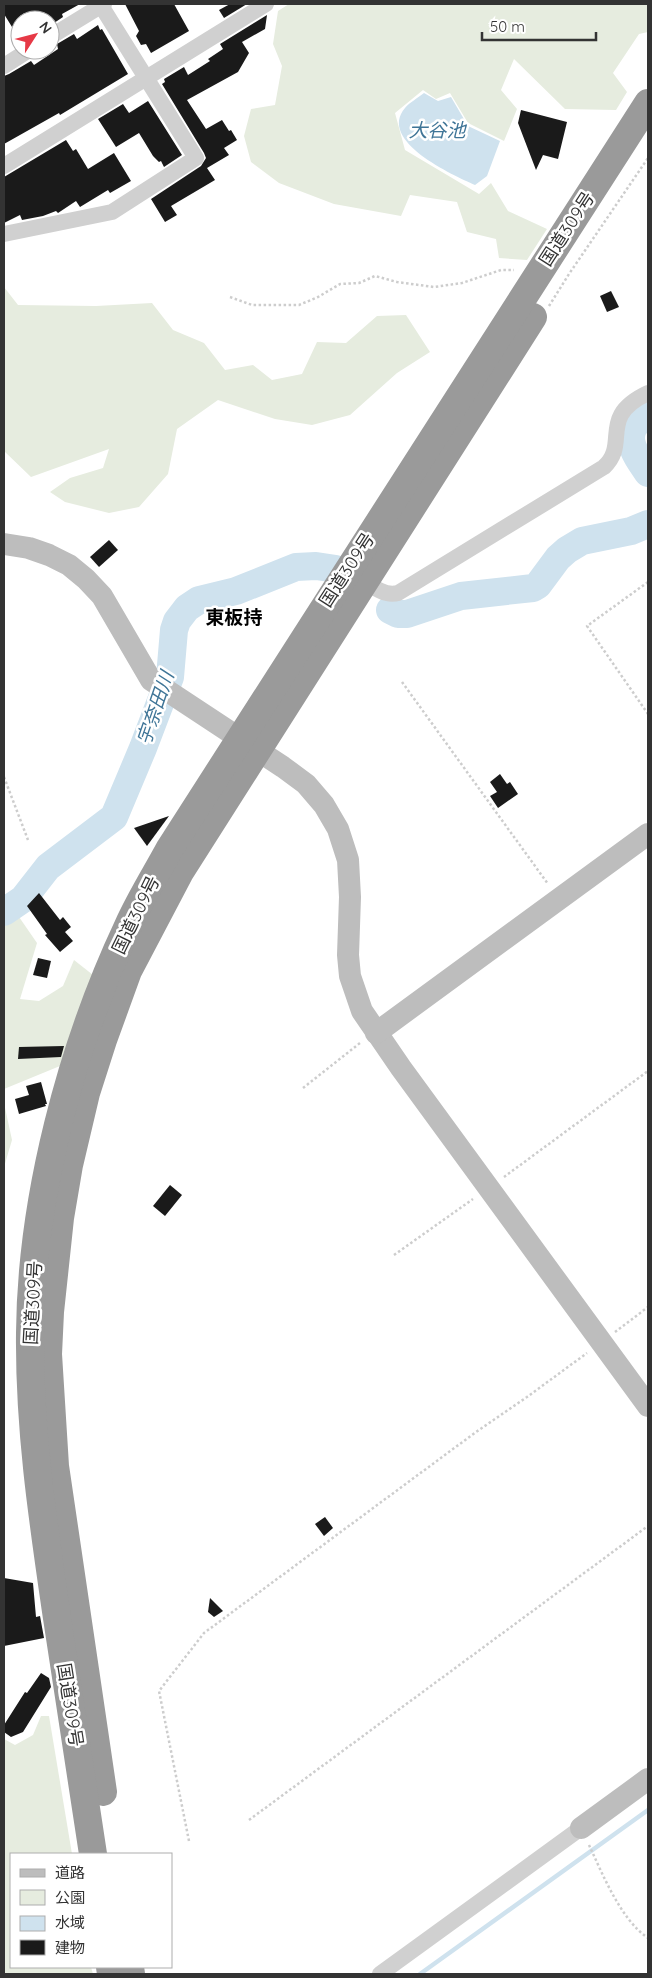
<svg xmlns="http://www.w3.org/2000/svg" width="652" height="1978" viewBox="0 0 652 1978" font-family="Quicksand,'Noto Sans JP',sans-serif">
	<rect width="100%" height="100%" fill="#fff"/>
	<g fill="#e6ecdf">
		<path d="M289,4h359v28l-9,2 -26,39 14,19 -11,18 -51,-1 -51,-50 -13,31 16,19 -13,32 -36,-18 -18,-30 -14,6 -13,-9 -28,23 10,37 74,44 12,-11 17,28 39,18 -20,31 -28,-2 -3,-19 -29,-7 -10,-30 -47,-7 -9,21 -67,-12 -55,-21 -28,-21 -7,-26 7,-27 24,-4 7,-39 -9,-22 5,-33z"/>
		<path d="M4,287l14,18 78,1 56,-3 21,27 31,13 21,27 28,-5 19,15 30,-6 15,-32 29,1 31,-27 29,-1 24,37 -33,21 -47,42 -38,10 -37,-6 -57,-19 -41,29 -9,45 -29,33 -30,6 -44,-11 -15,-10 20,-14 33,-10 6,-19 -78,28 -27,-26z"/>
		<path d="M8,901l29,42 -17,56 19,2 24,-15 11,-26 19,15 -33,91 -56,23v-185z"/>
		<path d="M4,1103l8,37 -8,27z"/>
		<path d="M41,1716h8l23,138h-61v113h80l2,7h-89v-235l11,6 18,-10z"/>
	</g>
	<path fill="#cfe2ee" d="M424,93l14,8 13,-4 17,29 32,15 -13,35 -12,9c-22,-10 -98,-44 -70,-77 5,-6 13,-10 19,-15z"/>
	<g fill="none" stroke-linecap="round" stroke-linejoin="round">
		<path stroke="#cfe2ee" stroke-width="4.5" d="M420,1974l228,-164"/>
		<g stroke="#cfe2ee" stroke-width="28">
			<path d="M648,415c-30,16 -14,38 0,58"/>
			<path d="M390,610l8,4h9l54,-18 72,-8 5,-3 20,-27 9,-8 15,-9 49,-10 17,-7"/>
			<path d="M4,912l19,-13 25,-32 66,-50 29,-69 27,-71 4,-47 3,-9 10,-13 12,-8 37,-9 60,-24 20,-1 20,3"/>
		</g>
	</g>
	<g fill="#1a1a1a">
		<path d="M4,4h76l-18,10 1,3 -9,6 -2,-3h-32v20l-16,-26z"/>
		<path d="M125,4h49l15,27 -38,22 -5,-9 -5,1 -5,-9 3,-5z"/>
		<path d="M230,4h17l-23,14 -5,-8z"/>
		<path d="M267,15l-2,14 -23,13 7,11 -11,19 -51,28 19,29 16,-9 7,11 2,-1 6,10 -13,8 5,7 -22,13 8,12 -44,26 6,9 -12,7 -14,-23 50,-33 5,-8 -2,-5 -42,-69 3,-2 -1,-3 20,-12 4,8 22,-14 -2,-2 15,-10 -3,-5z"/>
		<path d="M98,25l2,5 2,-1 26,45 -68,41 -1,-2 -55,31v-68l5,-2 22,-13 3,4 24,-16 -1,-5 17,-10 3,5z"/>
		<path d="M148,101l34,54 -18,12 -3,-6 -2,1 -6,-6 -14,-23 -23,14 -18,-28 25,-15 6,9z"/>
		<path d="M521,110l46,12 -9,37 -15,-4 -7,15 -18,-47z"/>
		<path d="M66,140l7,11 3,-2 12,20 26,-16 17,28 -21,12 -2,-3 -28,17 -4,-6 -18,12 -2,-2 -13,5 -21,4 -2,-5 -16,8v-46z"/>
		<path d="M611,291l8,16 -12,5 -7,-16z"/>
		<path d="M109,540l9,10 -19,17 -9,-10z"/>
		<path d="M500,774l7,10 3,-2 8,12 -20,14 -8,-12 7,-4 -7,-10z"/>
		<path d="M169,816l-22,30 -13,-18z"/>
		<path d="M39,893l21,27 3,-3 8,10 -6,5 8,9 -13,11 -15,-17 2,-1 -20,-28z"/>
		<path d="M38,958l13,3 -4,17 -14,-3z"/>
		<path d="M64,1046l-3,11 -43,2 1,-12z"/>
		<path d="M41,1082l6,22h-2l1,2 -27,8 -4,-15 14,-4 -3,-9z"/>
		<path d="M170,1185l12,10 -17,21 -12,-10z"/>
		<path d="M325,1517l8,11 -9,8 -9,-12z"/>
		<path d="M4,1578l29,5 3,34 4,-1 4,22 -40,8z"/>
		<path d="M210,1598l13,13 -9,6 -6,-5z"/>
		<path d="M41,1673l8,5 2,9 -28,45 -12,5 -7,-5v-7l21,-33 2,1z"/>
	</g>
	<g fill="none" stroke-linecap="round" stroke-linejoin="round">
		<g stroke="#cdcdcd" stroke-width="2.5" stroke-dasharray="2.5 2.5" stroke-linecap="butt">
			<path d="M230,297l22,8h47l19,-8 22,-13 19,-1 16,-7 22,6 37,5 28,-4 39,-13h13"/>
			<path d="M549,306l20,-32 79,-116"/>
			<path d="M648,582l-61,44 61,88"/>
			<path d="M402,682l146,202"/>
			<path d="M4,777l24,63"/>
			<path d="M303,1088l57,-45"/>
			<path d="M504,1177l144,-106"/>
			<path d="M394,1255l79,-56"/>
			<path d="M615,1332l33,-25"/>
			<path d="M249,1820l399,-294"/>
			<path d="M189,1841l-30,-150 45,-58 272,-201 51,-35 60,-44"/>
			<path d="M589,1845c14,30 32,75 59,93"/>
		</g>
		<g stroke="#d0d0d0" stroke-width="16">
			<path d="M50,37l54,-33"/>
			<path d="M4,66l25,-16"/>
			<path d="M4,166l262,-162"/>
			<path d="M4,234l108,-22 84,-54 -96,-154"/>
			<path d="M360,577c11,8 24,20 38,16l206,-126c26,-24 -7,-50 44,-74"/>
			<path d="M380,1974l201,-146"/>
		</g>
		<g stroke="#bdbdbd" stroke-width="22">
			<path d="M4,544l25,4 20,7 20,10 17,14 16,17 49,84 132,87 23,17 18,21 14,24 10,31 2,37 -2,58 2,21 12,35 39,57 247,338"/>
			<path d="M376,1033l272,-199"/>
			<path d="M581,1828l67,-49"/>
		</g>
		<g stroke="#9a9a9a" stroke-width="28">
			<path d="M103,1792l-48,-326 -7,-112 2,-42 10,-94 9,-53 17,-72 17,-53 25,-69 52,-99 353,-555"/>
			<path d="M93,1854c-12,-79 -24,-158 -36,-236 -14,-96 -28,-188 -27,-285 1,-134 41,-286 98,-407 12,-27 28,-52 42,-78l478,-745"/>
			<path d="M110,1967l1,7"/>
			<path d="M130,1967l1,7"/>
		</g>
	</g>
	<g text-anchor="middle" stroke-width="5" stroke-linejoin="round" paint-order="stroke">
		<g font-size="18" fill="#333" stroke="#fff">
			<text transform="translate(567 229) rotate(-57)" y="6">国道309号</text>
			<text transform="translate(347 570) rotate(-57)" y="6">国道309号</text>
			<text transform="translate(136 915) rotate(-64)" y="6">国道309号</text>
			<text transform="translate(33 1303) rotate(-87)" y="6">国道309号</text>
			<text transform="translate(70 1705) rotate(81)" y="6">国道309号</text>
		</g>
		<g font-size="19" font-style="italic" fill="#3f7597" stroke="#fff">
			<text x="437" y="137">大谷池</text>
			<text transform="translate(155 708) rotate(-71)" y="7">宇奈田川</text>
		</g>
		<g font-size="19" font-weight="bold" fill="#000" stroke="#fff">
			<text x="234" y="624">東板持</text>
		</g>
	</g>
	<rect width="652" height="1978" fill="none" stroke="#333333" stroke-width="10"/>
	<rect x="10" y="1853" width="162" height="115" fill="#ffffff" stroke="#adadad"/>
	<rect x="20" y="1869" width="25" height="8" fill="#bdbdbd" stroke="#adadad"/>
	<text x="55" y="1878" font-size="15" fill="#333333">道路</text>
	<rect x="20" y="1890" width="25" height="15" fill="#e6ecdf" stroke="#adadad"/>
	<text x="55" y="1903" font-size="15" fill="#333333">公園</text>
	<rect x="20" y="1916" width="25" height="15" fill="#cfe2ee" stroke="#adadad"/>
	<text x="55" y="1928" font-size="15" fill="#333333">水域</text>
	<rect x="20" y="1940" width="25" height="15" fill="#1a1a1a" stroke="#adadad"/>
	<text x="55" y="1953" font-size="15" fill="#333333">建物</text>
	<g transform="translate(35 35) rotate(54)"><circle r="24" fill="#ffffff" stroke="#adadad"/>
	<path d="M0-4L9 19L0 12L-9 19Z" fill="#e63946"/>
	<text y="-8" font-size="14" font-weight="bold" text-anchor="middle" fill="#333333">N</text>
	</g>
	<path d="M482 32v8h114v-8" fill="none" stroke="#333333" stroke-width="2.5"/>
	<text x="490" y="32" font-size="15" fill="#333333" stroke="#ffffff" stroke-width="4" paint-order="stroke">50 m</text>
</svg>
